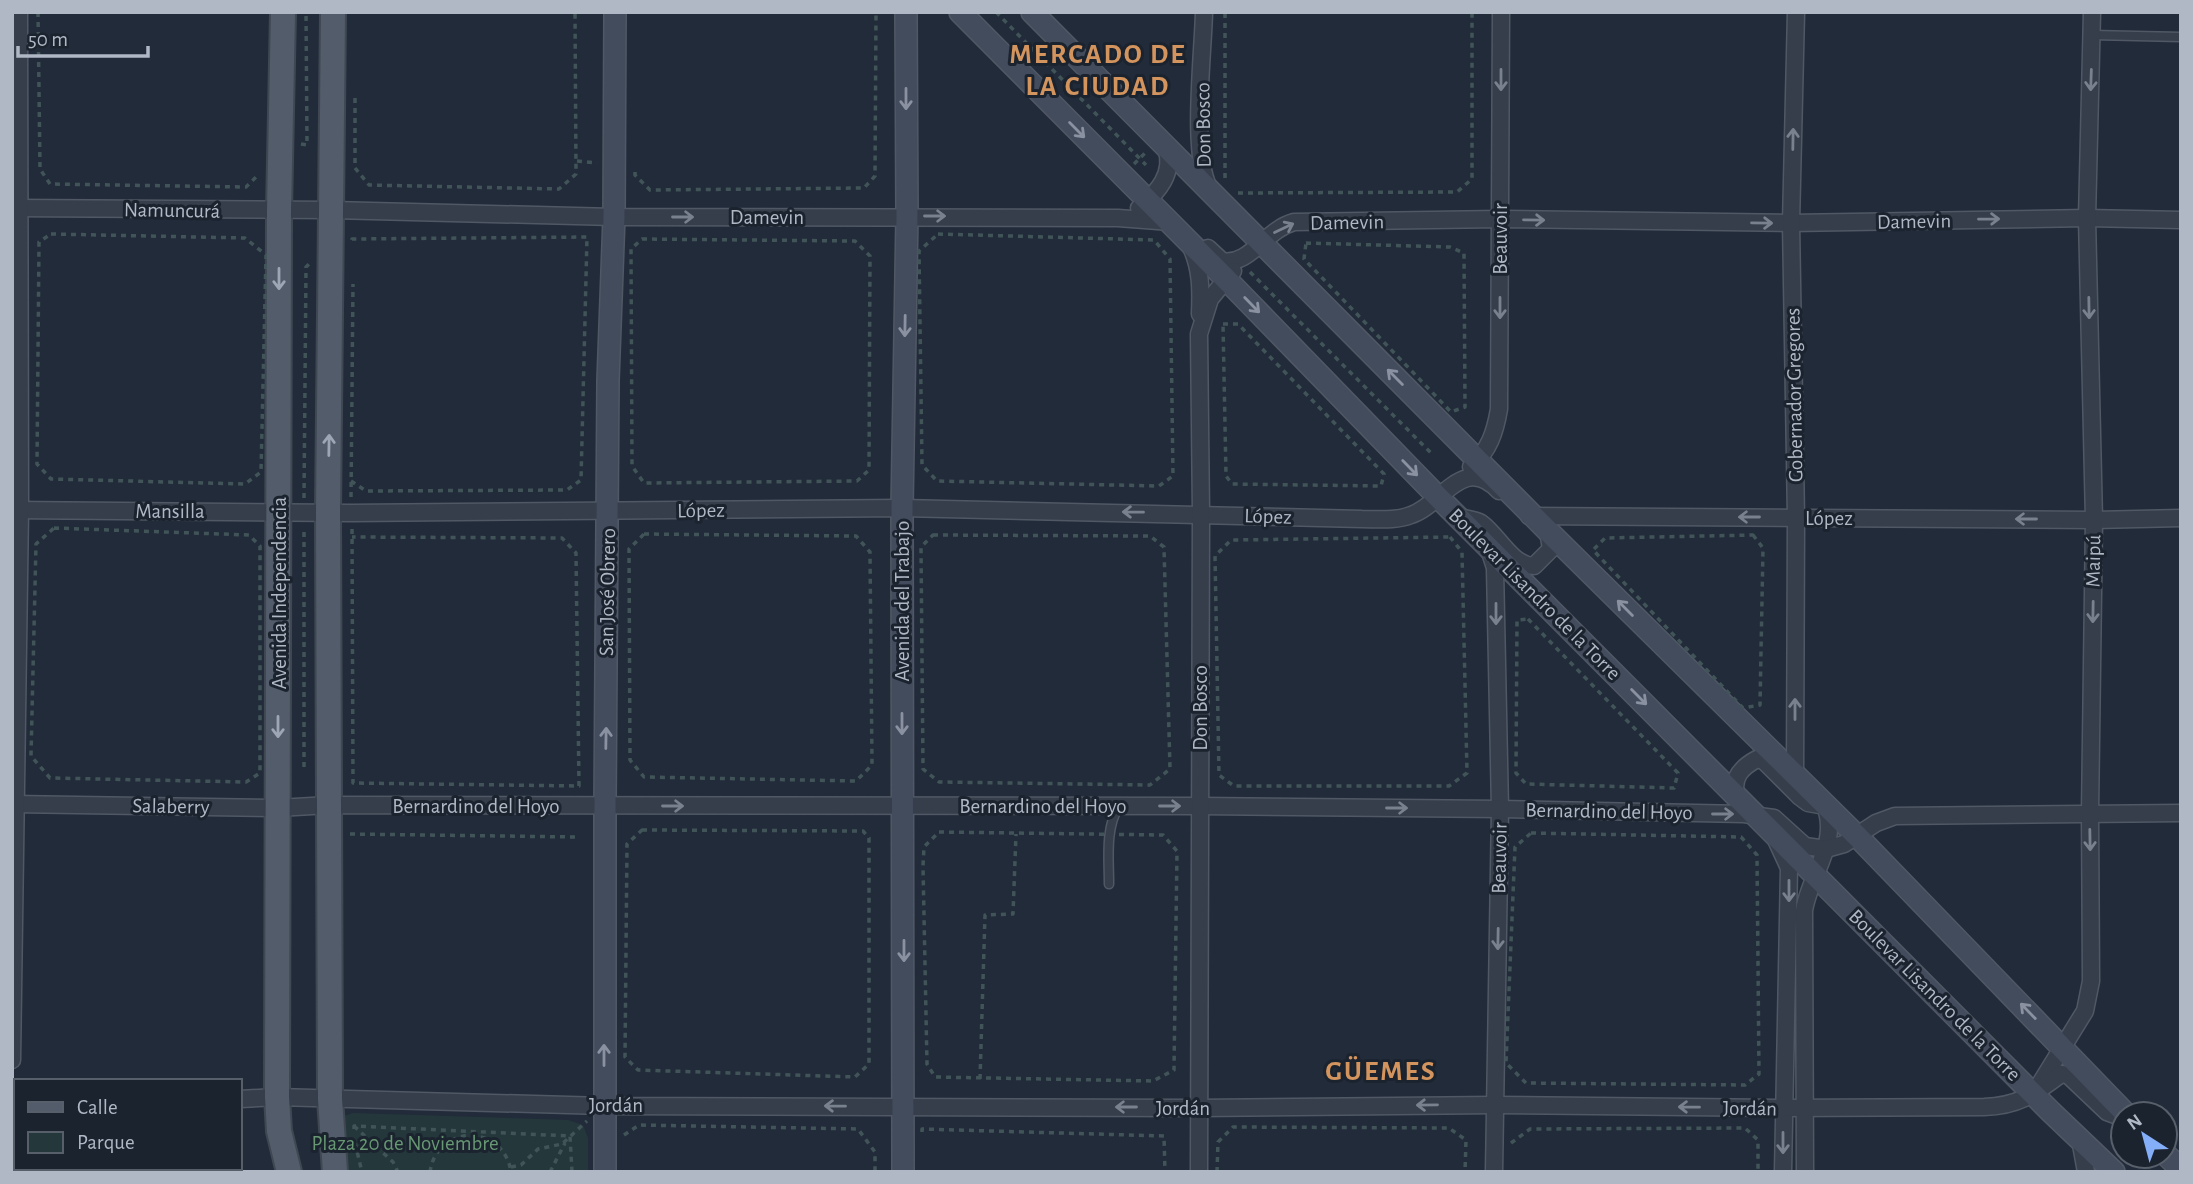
<svg xmlns="http://www.w3.org/2000/svg" width="2193" height="1184" viewBox="0 0 2193 1184" font-family="'Alegreya Sans',sans-serif">
	<rect width="100%" height="100%" fill="#222b3a"/>
	<path fill="#24383b" d="M353,1113l215,7 15,5 5,13v34h-244l-4,-46 4,-10z"/>
	<g fill="none" stroke-linecap="round" stroke-linejoin="round">
		<defs>
			<g id="lane">
				<path d="M2092,35l89,2"/>
				<path d="M1109,884c0,-25 -4,-56 10,-78"/>
			</g>
			<g id="street">
				<path d="M1204,12c-1,43 -13,141 5,176"/>
				<path d="M12,208l320,2 282,7 504,1 53,4"/>
				<path d="M1139,208c19,-16 36,-35 27,-60"/>
				<path d="M1191,247c10,22 10,42 9,67"/>
				<path d="M1208,248l14,13c28,5 43,-31 72,-39l206,-3 291,4 296,-5 94,2"/>
				<path d="M1471,467c18,-17 24,-34 28,-58l2,-397"/>
				<path d="M12,510l340,3 550,-5 460,11c16,0 34,2 49,-4 31,-10 52,-62 88,-24"/>
				<path d="M1529,516l565,4 87,-2"/>
				<path d="M1459,517c7,2 16,2 22,6 18,13 30,42 53,43l17,-17 -3,-18"/>
				<path d="M1489,549l6,19 5,241 -6,363"/>
				<path d="M1795,777l1,-259 -5,-295 5,-211"/>
				<path d="M1736,794c-4,-17 6,-27 21,-35l7,2 36,36 8,6 17,3c15,37 -16,70 -21,105l1,261"/>
				<path d="M12,804l266,4 51,-3 870,1 301,3 244,5 30,4 31,28 21,3 18,-5 32,-21 19,-7 286,-3"/>
				<path d="M1777,842l12,26 -6,304"/>
				<path d="M12,1060l8,-550 -1,-498"/>
				<path d="M2038,1087l47,-76 6,-30 -1,-168 4,-293 -7,-302 5,-206"/>
				<path d="M12,1098h4"/>
				<path d="M240,1099l37,-2 327,9 595,2 296,-3 288,3 201,-1c35,-1 50,-13 77,-33l7,1 39,37 16,6"/>
				<path d="M2080,1139l6,33"/>
				<path d="M1199,1172l2,-658 -2,-180 11,-35 23,-28"/>
			</g>
			<g id="secondary">
				<path d="M960,12l265,266 213,219 613,615 63,60"/>
				<path d="M1032,12l525,528 300,296 269,278"/>
				<path d="M2165,1154l16,15"/>
				<path d="M605,1172v-366l3,-425 6,-164 1,-205"/>
				<path d="M903,1172l-1,-664 5,-292 -1,-204"/>
			</g>
			<g id="primary">
				<path d="M283,12l-4,199 -2,886 2,34 10,41"/>
				<path d="M333,12l-5,501 2,586 5,73"/>
			</g>
		</defs>
		<use href="#lane" stroke="#505865" stroke-width="11"/>
		<use href="#street" stroke="#505865" stroke-width="19"/>
		<use href="#secondary" stroke="#505865" stroke-width="24"/>
		<use href="#primary" stroke="#3f4753" stroke-width="28"/>
		<g stroke="#415558" stroke-width="3.5" stroke-dasharray="5 5" stroke-linecap="butt">
			<path d="M38,12l2,157 10,15 196,3 13,-13"/>
			<path d="M996,12l150,153"/>
			<path d="M355,98v70l14,17 190,4 17,-15 -1,-162"/>
			<path d="M301,144l6,1 -1,-133"/>
			<path d="M577,161l20,2"/>
			<path d="M1134,164l12,-12"/>
			<path d="M635,172v3l15,15 214,-2 11,-12 1,-164"/>
			<path d="M1225,178v-166"/>
			<path d="M1238,193l219,-1 15,-13v-167"/>
			<path d="M51,234l194,4 21,17 -5,217 -16,12 -194,-5 -14,-15 2,-222z"/>
			<path d="M938,234l216,6 16,19 3,217 -14,10 -222,-5 -15,-16 -3,-214z"/>
			<path d="M642,239l213,2 15,15 -1,214 -12,11 -213,2 -12,-17 -1,-217z"/>
			<path d="M1306,243l144,4 14,6 1,154 -14,5 -147,-153z"/>
			<path d="M1250,272l182,182"/>
			<path d="M1223,324h15l146,150 -3,12 -149,-2 -6,-8z"/>
			<path d="M351,481l15,10 201,-1 14,-10 6,-243 -235,2v2"/>
			<path d="M351,497l2,-213"/>
			<path d="M304,498l2,-231 4,-4"/>
			<path d="M54,528l195,7 11,11v227l-14,9 -196,-4 -19,-22 5,-212z"/>
			<path d="M352,529l1,254 226,3 -3,-233 -14,-15 -210,-1"/>
			<path d="M644,534l212,2 14,16 2,213 -16,16 -212,-4 -14,-17 -1,-211z"/>
			<path d="M933,535l217,1 14,11 6,222 -20,16 -211,-3 -16,-13 -2,-222z"/>
			<path d="M1753,535l10,13 -3,157 -17,3 -150,-158 12,-12z"/>
			<path d="M1450,537l12,15 5,221 -18,13h-215l-15,-11 -4,-219 16,-16z"/>
			<path d="M1528,619l150,154 -4,15 -148,-4 -10,-11 1,-153z"/>
			<path d="M304,767v-240"/>
			<path d="M642,830l221,1 6,7v226l-14,13 -217,-7 -13,-13 2,-213z"/>
			<path d="M939,832l224,3 14,16 -3,219 -21,11 -218,-4 -8,-13 -4,-198 1,-19z"/>
			<path d="M1531,833l210,4 16,18 2,219 -14,11 -219,-2 -20,-20 9,-216z"/>
			<path d="M350,834l226,3"/>
			<path d="M980,1079l5,-164 28,-1 3,-80"/>
			<path d="M226,1081v-3"/>
			<path d="M354,1126l39,36 5,10"/>
			<path d="M354,1129v-3l216,10 2,36"/>
			<path d="M922,1132v-3l242,7 1,36"/>
			<path d="M624,1135l15,-10 219,4 17,23v20"/>
			<path d="M355,1143l7,29"/>
			<path d="M1511,1143l19,-14 215,-1 13,12v32"/>
			<path d="M511,1167l10,-2 17,-16 24,-5 25,-23"/>
			<path d="M430,1172c7,-49 74,-48 81,0"/>
			<path d="M550,1172l15,-29"/>
			<path d="M1217,1172l1,-30 15,-15 216,1 17,12 -1,32"/>
		</g>
		<use href="#lane" stroke="#353e4a" stroke-width="8"/>
		<use href="#street" stroke="#353e4a" stroke-width="16"/>
		<use href="#secondary" stroke="#434c5d" stroke-width="21"/>
		<use href="#primary" stroke="#535c6a" stroke-width="24"/>
	</g>
	<defs><path id="oneway-shaft" d="M-6 0H5M1.5-3L5.5 0L1.5 3" fill="none" stroke-width="1.6" stroke-linecap="round" stroke-linejoin="round" transform="scale(1.75)"/></defs>
	<g stroke="#79818e">
		<use href="#oneway-shaft" transform="translate(1501 80) rotate(90)"/>
		<use href="#oneway-shaft" transform="translate(2091 80) rotate(92)"/>
		<use href="#oneway-shaft" transform="translate(1793 139) rotate(-89)"/>
		<use href="#oneway-shaft" transform="translate(935 216)"/>
		<use href="#oneway-shaft" transform="translate(683 217)"/>
		<use href="#oneway-shaft" transform="translate(1989 219) rotate(-1)"/>
		<use href="#oneway-shaft" transform="translate(1534 220) rotate(1)"/>
		<use href="#oneway-shaft" transform="translate(1762 223) rotate(1)"/>
		<use href="#oneway-shaft" transform="translate(1284 228) rotate(-25)"/>
		<use href="#oneway-shaft" transform="translate(1500 308) rotate(90)"/>
		<use href="#oneway-shaft" transform="translate(2089 308) rotate(89)"/>
		<use href="#oneway-shaft" transform="translate(1133 512) rotate(-179)"/>
		<use href="#oneway-shaft" transform="translate(1749 517) rotate(-180)"/>
		<use href="#oneway-shaft" transform="translate(2026 519) rotate(-180)"/>
		<use href="#oneway-shaft" transform="translate(2093 612) rotate(91)"/>
		<use href="#oneway-shaft" transform="translate(1496 614) rotate(90)"/>
		<use href="#oneway-shaft" transform="translate(1795 709) rotate(-90)"/>
		<use href="#oneway-shaft" transform="translate(673 806)"/>
		<use href="#oneway-shaft" transform="translate(1170 806)"/>
		<use href="#oneway-shaft" transform="translate(1397 808)"/>
		<use href="#oneway-shaft" transform="translate(1723 814)"/>
		<use href="#oneway-shaft" transform="translate(2090 840) rotate(89)"/>
		<use href="#oneway-shaft" transform="translate(1789 891) rotate(90)"/>
		<use href="#oneway-shaft" transform="translate(1498 939) rotate(91)"/>
		<use href="#oneway-shaft" transform="translate(1427 1105) rotate(179)"/>
		<use href="#oneway-shaft" transform="translate(835 1106) rotate(-179)"/>
		<use href="#oneway-shaft" transform="translate(1126 1107) rotate(-180)"/>
		<use href="#oneway-shaft" transform="translate(1689 1107) rotate(-179)"/>
		<use href="#oneway-shaft" transform="translate(1783 1143) rotate(90)"/>
	</g>
	<g stroke="#8a92a1">
		<use href="#oneway-shaft" transform="translate(906 99) rotate(90)"/>
		<use href="#oneway-shaft" transform="translate(1077 130) rotate(45)"/>
		<use href="#oneway-shaft" transform="translate(1252 305) rotate(46)"/>
		<use href="#oneway-shaft" transform="translate(905 326) rotate(91)"/>
		<use href="#oneway-shaft" transform="translate(1395 377) rotate(-135)"/>
		<use href="#oneway-shaft" transform="translate(1410 468) rotate(46)"/>
		<use href="#oneway-shaft" transform="translate(1625 608) rotate(-135)"/>
		<use href="#oneway-shaft" transform="translate(1639 697) rotate(45)"/>
		<use href="#oneway-shaft" transform="translate(902 724) rotate(90)"/>
		<use href="#oneway-shaft" transform="translate(606 738) rotate(-89)"/>
		<use href="#oneway-shaft" transform="translate(904 951) rotate(90)"/>
		<use href="#oneway-shaft" transform="translate(2028 1011) rotate(-134)"/>
		<use href="#oneway-shaft" transform="translate(604 1055) rotate(-90)"/>
	</g>
	<g stroke="#9da6b4">
		<use href="#oneway-shaft" transform="translate(279 279) rotate(90)"/>
		<use href="#oneway-shaft" transform="translate(329 445) rotate(-89)"/>
		<use href="#oneway-shaft" transform="translate(278 727) rotate(90)"/>
	</g>
	<g text-anchor="middle" stroke-width="6" stroke-linejoin="round" paint-order="stroke">
		<g font-size="21" fill="#b0b8c6" stroke="#1b232f">
			<text transform="translate(1203 125) rotate(-91)" y="7">Don Bosco</text>
			<text transform="translate(172 210) rotate(1)" y="7">Namuncurá</text>
			<text x="767" y="224">Damevin</text>
			<text transform="translate(1914 221) rotate(-1)" y="7">Damevin</text>
			<text transform="translate(1347 222) rotate(-1)" y="7">Damevin</text>
			<text transform="translate(1500 239) rotate(-90)" y="7">Beauvoir</text>
			<text transform="translate(1794 395) rotate(-91)" y="7">Gobernador Gregores</text>
			<text transform="translate(701 510) rotate(-1)" y="7">López</text>
			<text x="170" y="518">Mansilla</text>
			<text transform="translate(1268 516) rotate(2)" y="7">López</text>
			<text x="1829" y="525">López</text>
			<text transform="translate(2093 561) rotate(-89)" y="7">Maipú</text>
			<text transform="translate(607 592) rotate(-89)" y="7">San José Obrero</text>
			<text transform="translate(279 593) rotate(-90)" y="7">Avenida Independencia</text>
			<text transform="translate(1535 594) rotate(45)" y="7">Boulevar Lisandro de la Torre</text>
			<text transform="translate(902 601) rotate(-90)" y="7">Avenida del Trabajo</text>
			<text transform="translate(1200 708) rotate(-90)" y="7">Don Bosco</text>
			<text transform="translate(171 806) rotate(1)" y="7">Salaberry</text>
			<text x="476" y="813">Bernardino del Hoyo</text>
			<text x="1043" y="813">Bernardino del Hoyo</text>
			<text transform="translate(1609 811) rotate(1)" y="7">Bernardino del Hoyo</text>
			<text transform="translate(1499 858) rotate(-89)" y="7">Beauvoir</text>
			<text transform="translate(1935 995) rotate(45)" y="7">Boulevar Lisandro de la Torre</text>
			<text x="616" y="1112">Jordán</text>
			<text x="1183" y="1115">Jordán</text>
			<text transform="translate(1750 1108) rotate(1)" y="7">Jordán</text>
		</g>
		<g font-size="21" fill="#679773" stroke="#1b232f">
			<text x="405" y="1150">Plaza 20 de Noviembre</text>
		</g>
		<g font-size="28" font-weight="bold" letter-spacing="2" fill="#d3945e" stroke="#1b232f">
			<text x="1098" y="63">MERCADO DE<tspan x="1098" dy="32">LA CIUDAD</tspan></text>
			<text x="1381" y="1080">GÜEMES</text>
		</g>
	</g>
	<rect width="2193" height="1184" fill="none" stroke="#b0b8c6" stroke-width="28"/>
	<rect x="14" y="1079" width="228" height="91" fill="#1b232f" stroke="#575f6b" stroke-width="2"/>
	<rect x="28" y="1102" width="35" height="10" fill="#535c6a" stroke="#575f6b" stroke-width="2"/>
	<text x="77" y="1114" font-size="21" fill="#b0b8c6">Calle</text>
	<rect x="28" y="1132" width="35" height="21" fill="#24383b" stroke="#575f6b" stroke-width="2"/>
	<text x="77" y="1149" font-size="21" fill="#b0b8c6">Parque</text>
	<g transform="translate(2144 1135) rotate(324)"><circle r="33" fill="#1b232f" stroke="#575f6b" stroke-width="2"/>
	<path d="M0-5L12 26L0 18L-12 26Z" fill="#84aef7"/>
	<text y="-10" font-size="19" font-weight="bold" text-anchor="middle" fill="#b0b8c6">N</text>
	</g>
	<path d="M18 46v10h130v-10" fill="none" stroke="#b0b8c6" stroke-width="3.5"/>
	<text x="28" y="46" font-size="21" fill="#b0b8c6" stroke="#1b232f" stroke-width="5" paint-order="stroke">50 m</text>
</svg>
